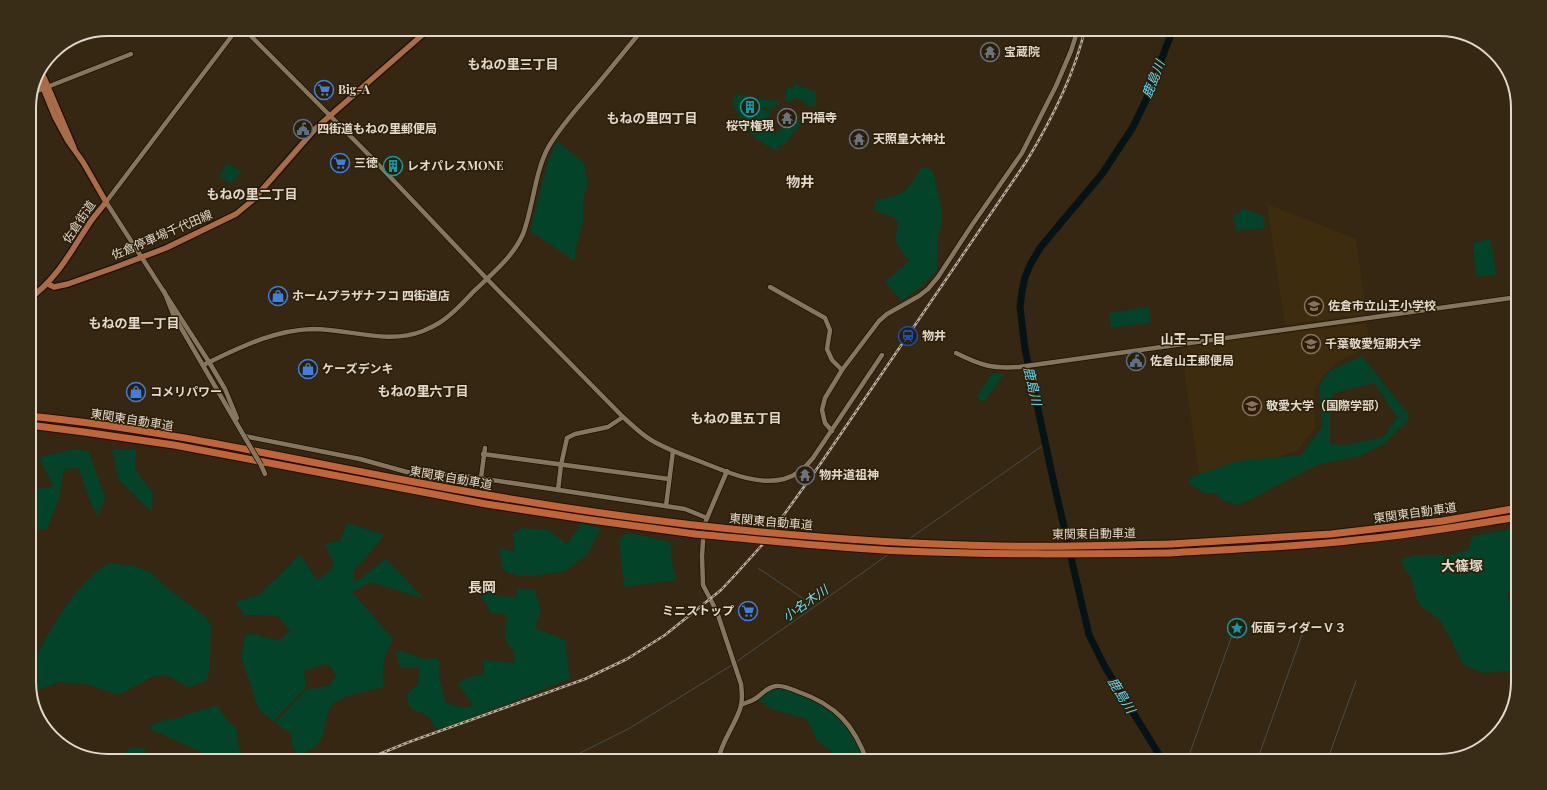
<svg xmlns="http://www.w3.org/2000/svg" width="1547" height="790" viewBox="0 0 1547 790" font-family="'Playfair Display','Noto Sans JP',serif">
	<rect width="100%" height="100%" fill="#352711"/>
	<g fill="#3e2c0f">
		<path d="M1267,204l89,35 10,76 -81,10z"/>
		<path d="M1367,323l2,24 -32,15 -12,12 -11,16 1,38 -18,23 -97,30 -19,-134z"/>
	</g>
	<g fill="#034329" fill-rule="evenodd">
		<path d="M1092,29h19l-14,6 -6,-2z"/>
		<path d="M1497,57l8,7 13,42 -18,-39z"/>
		<path d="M795,84l21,8v14l-8,1c-3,-8 -6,-8 -14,-9l-1,4 -8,-1 1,-12 2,-2 5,1z"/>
		<path d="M739,94l26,6 15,1 -1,4 -10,4 -12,-3 -5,11 3,8 6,6 5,-2 10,4c9,-7 16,-13 28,-13l-19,24 -8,3 2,4c-23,-6 -41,-29 -47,-52z"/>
		<path d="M758,107l13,5 -6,14 -7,-3 -4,-7z"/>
		<path d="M557,141l27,22 4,21 -5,16v22l-8,29v10l-45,-30 18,-70z"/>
		<path d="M227,163l15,9 -11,12 -12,-7z"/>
		<path d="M923,166l10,5 8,36 1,15 -4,14 -1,34 -15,16 -20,15 -17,-19 24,-21 -6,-7 -8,-14 3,-18 -3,-4 -21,-8 2,-10c31,-5 30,-9 47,-34z"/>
		<path d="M1242,208l21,8 2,10 -1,2 -28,3 -3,-16 6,-1z"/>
		<path d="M1491,239l5,36 -19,2 -4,-24 1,-10z"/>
		<path d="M1149,307l2,15 -40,6 -2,-15z"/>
		<path d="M1362,356l46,58 1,6 -25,24 -24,12 -43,9 -64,33 -15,7 -15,-4 -7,-8h-11l-16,-9 2,-7 47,-16 63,-6 21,-28 -3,-41 10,-15zM1374,383l23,34 -14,20 -36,8 -17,-1v-25l3,-26z"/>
		<path d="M993,373h12l-21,29 -8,-5z"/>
		<path d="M76,449l13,3 16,46 -7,18 -7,-12 -12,-36 -15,1 -5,30 -12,30 -15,2 -3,-3v-53l8,14 16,-3 -14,-29z"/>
		<path d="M136,449l-1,21 18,23 -1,19 -33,-32 -7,-30z"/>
		<path d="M347,523l38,12 -32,37 3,10 30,-24 38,41 -53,-17 -19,10 41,47c-10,21 -11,24 -9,48 -11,3 -41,8 -50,16 -11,10 -6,31 -17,42 -4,5 -13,8 -19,10l-7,-11 1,-10 -17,-11 32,-34 22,-3 7,-10 -4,-8 -6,-4 -22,7 2,16 -33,35 -15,-14 -17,-51 4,-22 7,-2 26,8 12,-10 -12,-15 -34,-1 -9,-13 24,-7 24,-23 17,-18 17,26 11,-7 6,-7 -9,-22 15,-3z"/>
		<path d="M582,523l19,6 -14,26 -22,16 -32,5h-15l-15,-6 -4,-22 15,4 -1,-19 8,-5 27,2 19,14z"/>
		<path d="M1518,528v56l-4,-2 -7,12 5,13 6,1v57l-9,6 -26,2 -20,-9 -22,-43 -23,-17 -7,-27 -9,-12 -1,-6 15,-4h36l17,-6 3,-13z"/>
		<path d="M627,532l43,10 3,26 4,12 -53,7 -5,-47z"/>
		<path d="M109,563l26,3 18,8 11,12 41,30 6,10 -1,39 -3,15 -18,8 -22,-13 -15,2 -33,18 -33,-11 -27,-2 -28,11 -2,-5v-36l9,1c19,-34 37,-68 71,-90z"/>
		<path d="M478,580l18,3 -2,13 22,1 2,-9 17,2 6,21 -6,17 30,12 5,39 -114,45 -20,5 -8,-13 -18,-8 -4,-13 11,-10 3,-17h-20l-4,-15 4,-2 25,8 12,-1 3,6 -1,13 7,26 17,5 10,-3 -15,-21 8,-6 18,-4v-14l31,3 -2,-13 -8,-10 2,-25 -17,-2 -4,-10 -7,-9z"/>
		<path d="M772,685c32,8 65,21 82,50 5,8 7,18 11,26h-25l-5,-6 -19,-16 -9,-20 -36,-10 -12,-8v-9z"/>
		<path d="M217,705l10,15 10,9 2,20 10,12h-48v-9l-53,-24 12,-7 13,-2z"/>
		<path d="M131,748h14v13h-34z"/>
	</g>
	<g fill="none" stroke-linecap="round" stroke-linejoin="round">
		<g stroke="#474e4d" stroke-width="1">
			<path d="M909,539l136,-95"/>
			<path d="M758,568l56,38"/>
			<path d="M736,662l153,-108"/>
			<path d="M564,761l66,-33 102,-63"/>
			<path d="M1187,761l48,-134"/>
			<path d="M1257,761l47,-132"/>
			<path d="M1327,761l29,-80"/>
		</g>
		<path stroke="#041316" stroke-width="7" d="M1163,761l-58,-94 -16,-32 -34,-147 -30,-139 -5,-42 2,-16 3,-14 5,-12 10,-17 19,-23 43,-51 31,-47 13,-27 27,-71"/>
		<defs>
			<g id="minor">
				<path d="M244,29l131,132 112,118 136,138c9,8 18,17 28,23 15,9 32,15 48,21 26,10 56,25 85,18 12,-3 22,-12 29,-21l69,-103"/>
				<path d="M32,93l99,-39"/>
				<path d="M770,287l55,31 5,12 -3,19 5,11 10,10"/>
				<path d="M164,291l9,23 71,122 116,23 47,13 52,3 226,34 22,9"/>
				<path d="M956,353c24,12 36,16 63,14l499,-70"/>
				<path d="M203,365c36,-17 70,-35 110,-36 37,0 74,16 110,2 5,-2 11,-5 16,-8 13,-8 24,-20 34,-31 18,-17 40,-35 50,-58 10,-26 12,-64 26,-88 13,-22 31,-41 47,-60 16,-19 31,-38 47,-57"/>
				<path d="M237,418l-12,-29 -16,-27 -103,-160 131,-173"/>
				<path d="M832,431l-7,-8 -3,-13 3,-12 3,-5 14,-23 37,-49 8,-7 32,-18 9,-7 10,-12 34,-52 50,-72 34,-67 15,-35 7,-22"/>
				<path d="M483,454l186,25"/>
				<path d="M261,465l4,9"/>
				<path d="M481,478l4,-30"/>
				<path d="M558,490l3,-25 6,-27 8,-4 33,-7 15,-10"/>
				<path d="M666,506l7,-55"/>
				<path d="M741,705c4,-2 8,-3 12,-5 8,-4 13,-13 23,-14 7,-1 16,3 23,6 37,13 55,33 68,69"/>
				<path d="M718,761c3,-19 16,-34 22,-52 3,-8 2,-17 1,-25l-24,-72 -14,-27 -1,-29 2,-30 3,-8 20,-47"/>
			</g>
			<g id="major">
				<path d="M40,68l34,80"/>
				<path d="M48,284l6,3 14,-3 48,-17 50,-19 70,-34 17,-14 63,-72 113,-99"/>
				<path d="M29,299c28,-20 42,-48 60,-75 5,-8 12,-15 17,-22l-23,-40 -15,-21 -13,-24 -18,-44"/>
			</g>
			<g id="highway">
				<path d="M29,416c121,12 240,38 359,61 99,19 197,35 297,47"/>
				<path d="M29,425l55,7 90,13 312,59 105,16 104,14"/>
				<path d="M1171,544l160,-10 111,-13 76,-13"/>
				<path d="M1169,553c66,-4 131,-6 196,-14 52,-5 102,-14 153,-22"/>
			</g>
		</defs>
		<use href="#minor" stroke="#1d1000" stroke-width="6"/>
		<use href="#major" stroke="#1d1000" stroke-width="8"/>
		<use href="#highway" stroke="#1d1000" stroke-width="9"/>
		<use href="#minor" stroke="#86765e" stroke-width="4.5"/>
		<use href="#major" stroke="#a96c47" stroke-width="5.5"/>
		<use href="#highway" stroke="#c06538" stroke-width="7"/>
		<defs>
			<path id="rail" d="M362,761l47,-19 176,-63 23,-11 19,-9 38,-24 56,-45 15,-16 27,-30 58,-81 205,-301c25,-41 48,-86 59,-133"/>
		</defs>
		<use href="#rail" stroke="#bab0a1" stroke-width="2.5"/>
		<use href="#rail" stroke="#2b1e07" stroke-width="1" stroke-dasharray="3" stroke-linecap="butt"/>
		<defs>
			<path id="minor-bridge" d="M244,436l17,29"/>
			<g id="highway-bridge">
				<path d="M685,524c105,12 211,20 316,22 57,1 113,-1 170,-2"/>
				<path d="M695,534c69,6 138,14 208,17 89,4 177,3 266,2"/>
			</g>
		</defs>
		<use href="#minor-bridge" stroke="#1d1000" stroke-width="6" stroke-linecap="butt"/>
		<use href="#highway-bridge" stroke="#1d1000" stroke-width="9" stroke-linecap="butt"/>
		<use href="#minor-bridge" stroke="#86765e" stroke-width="4.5"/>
		<use href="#highway-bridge" stroke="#c06538" stroke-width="7"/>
	</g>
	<defs>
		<symbol id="temple-ring" viewBox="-11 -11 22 22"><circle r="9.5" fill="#2b1e07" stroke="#6b7280" stroke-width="1.5"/><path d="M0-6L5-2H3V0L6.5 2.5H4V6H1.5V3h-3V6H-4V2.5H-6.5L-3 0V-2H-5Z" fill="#6b7280"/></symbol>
		<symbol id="supermarket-ring" viewBox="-11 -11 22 22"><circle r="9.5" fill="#2b1e07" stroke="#3f7fe0" stroke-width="1.5"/><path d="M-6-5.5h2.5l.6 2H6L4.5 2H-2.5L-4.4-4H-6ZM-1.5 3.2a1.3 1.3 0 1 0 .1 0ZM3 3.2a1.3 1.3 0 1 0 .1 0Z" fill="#3f7fe0"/></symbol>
		<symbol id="building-ring" viewBox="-11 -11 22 22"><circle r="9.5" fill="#2b1e07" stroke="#0f9aa8" stroke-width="1.5"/><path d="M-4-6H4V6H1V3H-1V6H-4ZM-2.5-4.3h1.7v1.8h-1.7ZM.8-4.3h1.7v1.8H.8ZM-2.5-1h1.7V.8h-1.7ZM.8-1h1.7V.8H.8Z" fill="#0f9aa8"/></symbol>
		<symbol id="civic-ring" viewBox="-11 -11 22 22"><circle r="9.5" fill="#2b1e07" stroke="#5c6f8a" stroke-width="1.5"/><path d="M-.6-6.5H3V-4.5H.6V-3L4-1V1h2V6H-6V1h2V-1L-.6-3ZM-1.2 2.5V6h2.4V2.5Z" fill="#5c6f8a"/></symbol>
		<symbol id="shop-ring" viewBox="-11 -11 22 22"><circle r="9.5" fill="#2b1e07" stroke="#3f7fe0" stroke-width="1.5"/><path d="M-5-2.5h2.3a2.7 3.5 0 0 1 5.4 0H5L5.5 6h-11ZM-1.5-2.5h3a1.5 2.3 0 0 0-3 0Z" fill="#3f7fe0"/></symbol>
		<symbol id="school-ring" viewBox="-11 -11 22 22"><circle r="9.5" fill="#2b1e07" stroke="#8d6e63" stroke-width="1.5"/><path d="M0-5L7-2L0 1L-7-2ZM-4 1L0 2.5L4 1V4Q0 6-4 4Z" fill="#8d6e63"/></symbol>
		<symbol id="station-ring" viewBox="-11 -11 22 22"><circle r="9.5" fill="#2b1e07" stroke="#1a4fb4" stroke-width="1.5"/><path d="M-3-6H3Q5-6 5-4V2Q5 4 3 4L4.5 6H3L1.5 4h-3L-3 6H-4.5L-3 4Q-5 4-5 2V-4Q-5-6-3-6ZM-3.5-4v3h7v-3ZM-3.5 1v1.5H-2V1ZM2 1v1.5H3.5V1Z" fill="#1a4fb4"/></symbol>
		<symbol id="university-ring" viewBox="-11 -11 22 22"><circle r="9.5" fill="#2b1e07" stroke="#8d6e63" stroke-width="1.5"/><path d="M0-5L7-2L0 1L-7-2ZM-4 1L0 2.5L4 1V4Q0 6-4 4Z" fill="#8d6e63"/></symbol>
		<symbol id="sight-ring" viewBox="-11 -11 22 22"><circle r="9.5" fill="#2b1e07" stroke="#0f9aa8" stroke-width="1.5"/><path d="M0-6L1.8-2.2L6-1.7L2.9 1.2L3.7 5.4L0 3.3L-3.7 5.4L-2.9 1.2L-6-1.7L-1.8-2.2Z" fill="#0f9aa8"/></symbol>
	</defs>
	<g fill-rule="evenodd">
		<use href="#temple-ring" x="979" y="41" width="22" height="22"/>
		<use href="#supermarket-ring" x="313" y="79" width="22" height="22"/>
		<use href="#building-ring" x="739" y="96" width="22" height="22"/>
		<use href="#temple-ring" x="776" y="107" width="22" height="22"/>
		<use href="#civic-ring" x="292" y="118" width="22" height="22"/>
		<use href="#temple-ring" x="848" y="128" width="22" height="22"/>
		<use href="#supermarket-ring" x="329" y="152" width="22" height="22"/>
		<use href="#building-ring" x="382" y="155" width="22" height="22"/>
		<use href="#shop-ring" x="267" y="285" width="22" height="22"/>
		<use href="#school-ring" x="1303" y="295" width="22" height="22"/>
		<use href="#station-ring" x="897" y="325" width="22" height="22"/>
		<use href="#university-ring" x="1300" y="333" width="22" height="22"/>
		<use href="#civic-ring" x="1125" y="350" width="22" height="22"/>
		<use href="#shop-ring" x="297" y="358" width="22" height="22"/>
		<use href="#shop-ring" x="125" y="381" width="22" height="22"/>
		<use href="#university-ring" x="1241" y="395" width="22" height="22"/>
		<use href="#temple-ring" x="794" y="464" width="22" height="22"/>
		<use href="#supermarket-ring" x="737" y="600" width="22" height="22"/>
		<use href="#sight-ring" x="1226" y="617" width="22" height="22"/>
	</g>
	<g text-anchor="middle" stroke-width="3" stroke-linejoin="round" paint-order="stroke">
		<g font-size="12" font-weight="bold" fill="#e2d9cc" stroke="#2b1e07" text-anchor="start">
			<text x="1004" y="56">宝蔵院</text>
			<text x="338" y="94">Big-A</text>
			<text x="801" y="122">円福寺</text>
			<text x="750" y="130" text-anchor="middle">桜守権現</text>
			<text x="317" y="133">四街道もねの里郵便局</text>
			<text x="873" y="143">天照皇大神社</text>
			<text x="354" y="167">三徳</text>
			<text x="407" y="170">レオパレスMONE</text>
			<text x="292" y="300">ホームプラザナフコ 四街道店</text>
			<text x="1328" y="310">佐倉市立山王小学校</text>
			<text x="922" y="340">物井</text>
			<text x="1325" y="348">千葉敬愛短期大学</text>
			<text x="1150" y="365">佐倉山王郵便局</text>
			<text x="322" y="373">ケーズデンキ</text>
			<text x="150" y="396">コメリパワー</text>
			<text x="1266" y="410">敬愛大学（国際学部）</text>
			<text x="819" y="479">物井道祖神</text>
			<text x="734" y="615" text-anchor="end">ミニストップ</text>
			<text x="1251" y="632">仮面ライダーＶ３</text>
		</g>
		<g font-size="12" fill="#e2d9cc" stroke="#2b1e07">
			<text transform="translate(79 222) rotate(-56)" y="4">佐倉街道</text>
			<text transform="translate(162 235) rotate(-23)" y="4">佐倉停車場千代田線</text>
			<text transform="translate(132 420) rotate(9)" y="4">東関東自動車道</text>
			<text transform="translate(451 478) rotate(10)" y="4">東関東自動車道</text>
			<text transform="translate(1415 513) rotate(-8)" y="4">東関東自動車道</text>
			<text transform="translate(771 522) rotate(5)" y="4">東関東自動車道</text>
			<text transform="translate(1094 534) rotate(-1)" y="4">東関東自動車道</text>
		</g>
		<g font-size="13" font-weight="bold" fill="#e2d9cc" stroke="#2b1e07">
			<text x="513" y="69">もねの里三丁目</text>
			<text x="652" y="123">もねの里四丁目</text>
			<text x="252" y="199">もねの里二丁目</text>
			<text x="134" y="328">もねの里一丁目</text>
			<text x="1193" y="344">山王一丁目</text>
			<text x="423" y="396">もねの里六丁目</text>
			<text x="736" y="423">もねの里五丁目</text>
		</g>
		<g font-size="13" font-style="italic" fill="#63dbf6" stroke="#2b1e07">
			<text transform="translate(1153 79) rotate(-68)" y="5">鹿島川</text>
			<text transform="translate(1033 386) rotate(77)" y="5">鹿島川</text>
			<text transform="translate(805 603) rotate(-35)" y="5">小名木川</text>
			<text transform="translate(1122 695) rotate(58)" y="5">鹿島川</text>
		</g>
		<g font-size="14" font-weight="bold" fill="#e2d9cc" stroke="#2b1e07">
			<text x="800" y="187">物井</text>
			<text x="1462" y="571">大篠塚</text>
			<text x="482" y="592">長岡</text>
		</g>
	</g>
	<path d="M0 0H1547V790H0ZM108 36H1439A72 72 0 0 1 1511 108V682A72 72 0 0 1 1439 754H108A72 72 0 0 1 36 682V108A72 72 0 0 1 108 36Z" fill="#3a2d17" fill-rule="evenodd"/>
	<path fill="none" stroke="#e2d9cc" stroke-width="2" d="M108 36H1439A72 72 0 0 1 1511 108V682A72 72 0 0 1 1439 754H108A72 72 0 0 1 36 682V108A72 72 0 0 1 108 36Z"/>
</svg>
